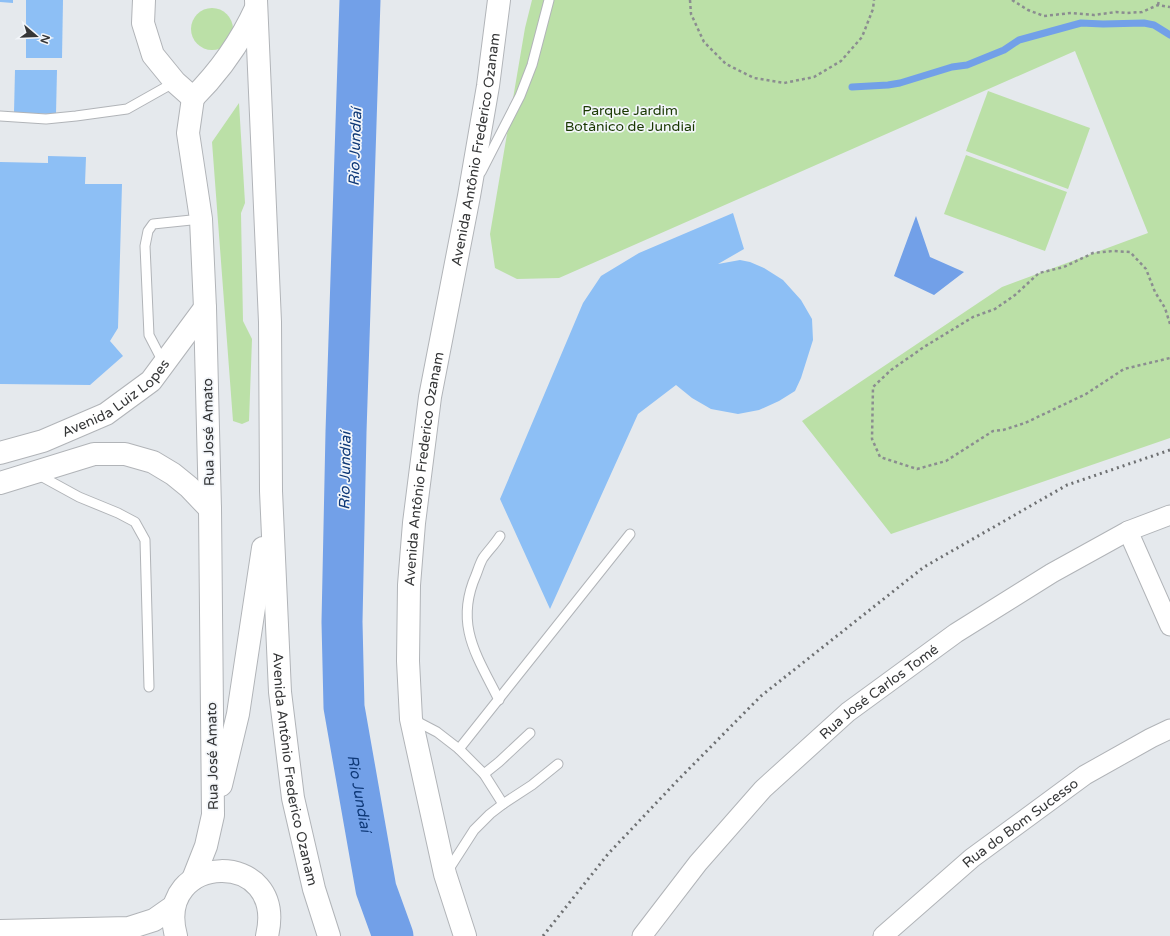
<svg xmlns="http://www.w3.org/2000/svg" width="1170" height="936" viewBox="0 0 1170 936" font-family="'Varela Round',sans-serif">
	<rect width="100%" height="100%" fill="#e5e9ed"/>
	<g fill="#bbe0a7">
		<path d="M532,0h638v438l-279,96 -89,-113 200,-134 146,-54 -73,-182 -516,227 -42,1 -22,-11 -5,-34 35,-206z"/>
		<circle cx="212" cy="29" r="21"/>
		<path d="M988,91l102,37 -22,61 -102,-38z"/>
		<path d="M239,103l6,100 -4,10 2,108 9,18 -3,82 -7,3 -9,-3 -21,-279z"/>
		<path d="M966,155l101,37 -22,59 -101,-37z"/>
	</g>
	<path fill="#72a0e8" d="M916,216l14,41 34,15 -30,23 -40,-19z"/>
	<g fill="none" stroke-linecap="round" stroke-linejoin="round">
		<path stroke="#72a0e8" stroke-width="7" d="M852,87l36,-2 12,-2 52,-16 15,-2 37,-15 15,-10 62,-17 22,1 41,-1 10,2 16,10"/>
		<path stroke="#72a0e8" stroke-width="41" id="s1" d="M360,0l-14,432 -4,190 2,85 32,182 17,47"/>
	</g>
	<g fill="#8dbff5">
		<path d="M0,0h13v3l-13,-1z"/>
		<path d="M26,0h37l-1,58h-36z"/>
		<path d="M15,70h42l-1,44 -42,-1z"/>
		<path d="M48,156l38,1 -1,27h37l-4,144 -8,13 13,15 -33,29 -90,-1v-222l48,1z"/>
		<path d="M733,213l11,36 -26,15 22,-4 10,2 14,6 19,12 18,20 11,19 1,21 -12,38 -6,13 -16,10 -20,9 -21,4 -27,-5 -19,-11 -16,-13 -38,29 -88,195 -50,-110 83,-196 18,-27 38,-23z"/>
	</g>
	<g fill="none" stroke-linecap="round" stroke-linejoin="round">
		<defs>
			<g id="service">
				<path d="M0,116l46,3 30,-3 51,-7 48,-27"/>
				<path d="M481,172l39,-76 12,-31 17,-65"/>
				<path d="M164,364l-15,-29 -4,-89 3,-15 5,-7 48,-5"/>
				<path d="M37,474l42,23 39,16 17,9 10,18 4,147"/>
				<path d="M499,700c-22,-44 -45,-75 -23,-125 2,-5 4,-12 7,-17 5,-7 12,-14 17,-22"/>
				<path d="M414,720l23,12 22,17 25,25 19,30"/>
				<path d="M459,749l171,-215"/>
				<path d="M484,774l15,-12 31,-29"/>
				<path d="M447,872l27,-42 16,-16 13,-10 29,-19 26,-21"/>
			</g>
			<g id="minor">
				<path d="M1128,531l42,95"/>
				<path id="s2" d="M642,936l56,-73 65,-74 85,-77 108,-79 96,-60 76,-42 42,-16"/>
				<path id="s3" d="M883,936l89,-78 113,-83 66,-37 19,-9"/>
			</g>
			<g id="secondary">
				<path id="s4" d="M0,453l43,-12 63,-27 45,-33 54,-73"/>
				<path d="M0,483l94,-29h31l28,8 20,12 16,13 21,22"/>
			</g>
			<g id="primary">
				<path d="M144,0l-1,23 10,32 22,27 18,16"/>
				<path id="s5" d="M256,0l14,322 1,169 9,201 13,106 21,91 15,47"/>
				<path d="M193,98c26,-26 48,-57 63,-90"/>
				<path d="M221,785l17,-71 25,-166"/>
				<path d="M193,879l13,-33 7,-31 -3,-306 -5,-201 -4,-89 -13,-86 5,-35"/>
				<path d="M0,931l129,-3 25,-8 20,-14"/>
				<path d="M176,936c-23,-84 112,-89 91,0"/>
				<path id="s6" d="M465,936l-20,-62 -34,-155 -3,-58 1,-76 5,-62 16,-126 39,-201 19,-110 11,-86"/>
			</g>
		</defs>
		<use href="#service" stroke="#b1b4b8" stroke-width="11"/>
		<use href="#minor" stroke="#b1b4b8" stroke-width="21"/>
		<use href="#secondary" stroke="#b1b4b8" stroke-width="24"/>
		<use href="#primary" stroke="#b1b4b8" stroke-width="24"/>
		<g stroke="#8b8d90" stroke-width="2.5" stroke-dasharray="3 3" stroke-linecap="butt">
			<path d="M690,0l1,14 13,28 22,22 28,14 30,5 30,-6 27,-16 21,-24 11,-28 1,-9"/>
			<path d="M1012,0l16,10 16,6 27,-3 23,2 22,-3 11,1 15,-1 16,-7 12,2"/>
			<path d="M1158,5l1,-5"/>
			<path d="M1170,324l-5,-16 -10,-16 -9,-23 -16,-17 -17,-1 -20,2 -29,14 -25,6 -24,22 -20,14 -22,8 -49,30 -33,23 -18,17 -1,52 8,18 37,12 29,-8 47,-30 10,-1 22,-7 61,-29 38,-25 46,-11"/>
		</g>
		<use href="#service" stroke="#fff" stroke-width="9"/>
		<use href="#minor" stroke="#fff" stroke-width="19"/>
		<use href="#secondary" stroke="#fff" stroke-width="22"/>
		<use href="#primary" stroke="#fff" stroke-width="22"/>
		<path stroke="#6e7072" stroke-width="3" stroke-dasharray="2 4" stroke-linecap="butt" d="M543,936l65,-82 69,-73 84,-85 163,-129 143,-82 103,-35"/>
	</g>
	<g text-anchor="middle" stroke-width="3.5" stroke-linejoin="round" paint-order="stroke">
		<g font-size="14" fill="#193800" stroke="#f3f6fa">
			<text x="630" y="115">Parque Jardim<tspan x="630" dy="16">Botânico de Jundiaí</tspan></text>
		</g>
		<g font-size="14" fill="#353637" stroke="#f3f6fa">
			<text dy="5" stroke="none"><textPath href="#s6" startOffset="799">Avenida Antônio Frederico Ozanam</textPath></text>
			<text dy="5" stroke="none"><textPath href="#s4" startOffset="130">Avenida Luiz Lopes</textPath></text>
			<text transform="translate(208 432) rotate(-91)" y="5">Rua José Amato</text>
			<text dy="5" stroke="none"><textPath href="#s6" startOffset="475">Avenida Antônio Frederico Ozanam</textPath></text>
			<text dy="5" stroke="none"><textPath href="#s2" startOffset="342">Rua José Carlos Tomé</textPath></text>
			<text transform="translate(212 756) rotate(-91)" y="5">Rua José Amato</text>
			<text dy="5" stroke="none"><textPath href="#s5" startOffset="771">Avenida Antônio Frederico Ozanam</textPath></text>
			<text dy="5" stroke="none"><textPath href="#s3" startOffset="178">Rua do Bom Sucesso</textPath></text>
		</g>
		<g font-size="15" font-style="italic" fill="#0e3877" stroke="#f3f6fa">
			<text transform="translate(355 147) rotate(-88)" y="5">Rio Jundiaí</text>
			<text transform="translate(345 471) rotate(-89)" y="5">Rio Jundiaí</text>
			<text dy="5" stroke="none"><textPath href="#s1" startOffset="795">Rio Jundiaí</textPath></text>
		</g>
	</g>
	<g transform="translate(36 36) rotate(109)" stroke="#f3f6fa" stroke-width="3" paint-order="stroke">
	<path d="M0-3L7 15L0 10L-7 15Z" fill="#353637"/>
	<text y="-6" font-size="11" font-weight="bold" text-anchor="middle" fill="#353637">N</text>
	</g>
</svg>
